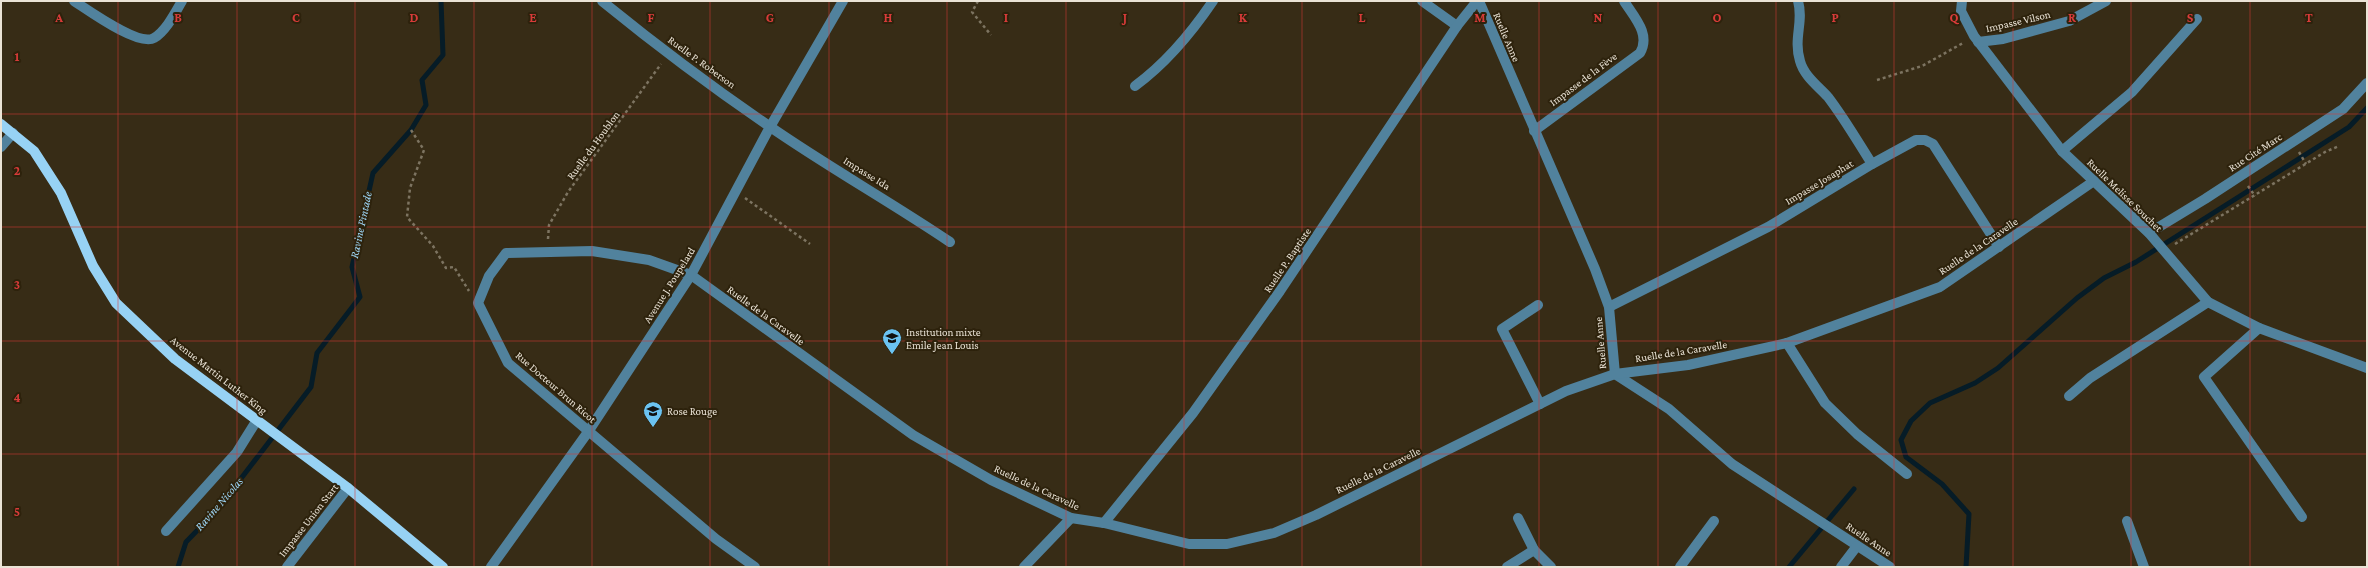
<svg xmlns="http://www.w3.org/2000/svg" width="2368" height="568" viewBox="0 0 2368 568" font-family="'Crimson Pro',serif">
	<rect width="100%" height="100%" fill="#372c16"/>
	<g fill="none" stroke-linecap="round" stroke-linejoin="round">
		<g stroke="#061c27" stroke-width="5">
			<path d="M178,567l8,-25 31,-32 94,-123 6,-34 43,-56 -8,-30 21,-94 38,-43 15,-25 -4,-25 21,-25 -2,-54"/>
			<path d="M1789,567l65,-78"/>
			<path d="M1966,567l3,-53 -27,-30 -36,-27 -5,-17 10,-19 19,-18 45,-20 23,-15 79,-70 27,-20 32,-16 213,-135 18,-19"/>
		</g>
		<g stroke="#7d7461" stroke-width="2.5" stroke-dasharray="3 3" stroke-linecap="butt">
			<path d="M978,1l-6,11 19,23"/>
			<path d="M1877,80l45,-14 41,-23"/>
			<path d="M411,130l13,20 -14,38 -3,29 26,29 13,22 8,-1 15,24"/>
			<path d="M2299,152l7,12"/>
			<path d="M2248,186l7,10"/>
			<path d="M745,198l65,46"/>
			<path d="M548,239l1,-14 19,-33 93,-128"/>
			<path d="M2175,244l150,-92 14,-6"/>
		</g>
		<g stroke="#51829d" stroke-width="10">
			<path d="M74,1c14,9 65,46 80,37 12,-7 21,-25 28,-37"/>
			<path d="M602,1c54,44 110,86 167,125 59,41 122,76 181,116"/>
			<path d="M1422,1l35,25"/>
			<path d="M1479,1l116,268 14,38 6,67 54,35 63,55 158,103"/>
			<path d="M1798,1c6,21 -5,37 2,60 4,15 18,25 28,36 16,21 30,45 44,67"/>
			<path d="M1962,1l-1,10 13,25 88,115 87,82 59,69 51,26 108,40"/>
			<path d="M1978,42l25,-3 66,-18 37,-20"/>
			<path d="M1135,86c30,-22 57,-54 78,-85"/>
			<path d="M1534,131l106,-78c11,-19 -6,-36 -16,-52"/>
			<path d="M1,147l12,-14"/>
			<path d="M2062,151l70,-59 65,-73"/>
			<path d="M2149,233l56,-34 138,-90 24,-26"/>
			<path d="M1538,305l-36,24 38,75"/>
			<path d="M1609,307l159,-80 104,-63 44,-24h9l8,4 66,103"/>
			<path d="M2259,328l-55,49 98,140"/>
			<path d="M1787,343l38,60 32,31 50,40"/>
			<path d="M2069,396l21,-18 118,-76"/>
			<path d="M1518,518l16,32 17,17"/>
			<path d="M2127,521l17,46"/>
			<path d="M1104,523l89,-110 87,-122 177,-265 20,-25"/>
			<path d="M166,531l71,-79 20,-32"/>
			<path d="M287,567l61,-79"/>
			<path d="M491,567l97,-135 103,-157 79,-148 73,-126"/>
			<path d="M755,567l-39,-28 -208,-176 -30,-60 11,-27 17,-23 86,-2 57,9 42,15 222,160 78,45 80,38 33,5 85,21h38l47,-11 42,-18 250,-124 49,-17 73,-9 99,-22 153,-56 154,-106"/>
			<path d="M1024,567l47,-49"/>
			<path d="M1507,567l27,-17"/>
			<path d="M1680,567l34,-46"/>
			<path d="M1841,567l16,-21"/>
		</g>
		<path stroke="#97d2f4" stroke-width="10" d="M1,124l33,27 27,42 32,73 23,37 59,56 173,129 95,79"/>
	</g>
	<path fill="none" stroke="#d83b39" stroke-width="1" stroke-opacity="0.55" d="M118,1v566M237,1v566M355,1v566M474,1v566M592,1v566M710,1v566M829,1v566M947,1v566M1066,1v566M1184,1v566M1302,1v566M1421,1v566M1539,1v566M1658,1v566M1776,1v566M1894,1v566M2013,1v566M2131,1v566M2250,1v566M1,114h2366M1,227h2366M1,341h2366M1,454h2366"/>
	<defs>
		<symbol id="school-pin" viewBox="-11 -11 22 30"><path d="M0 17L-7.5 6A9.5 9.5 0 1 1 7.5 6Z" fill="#6bc3f2" stroke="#2d220c"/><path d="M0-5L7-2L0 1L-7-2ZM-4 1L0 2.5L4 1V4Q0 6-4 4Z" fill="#111"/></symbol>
	</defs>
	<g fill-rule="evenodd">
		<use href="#school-pin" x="881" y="327" width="22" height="30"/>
		<use href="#school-pin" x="642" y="400" width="22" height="30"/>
	</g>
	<g text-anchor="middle" stroke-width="4" stroke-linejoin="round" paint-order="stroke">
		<g font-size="11" fill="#eae3d6" stroke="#2d220c">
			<text transform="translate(2018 21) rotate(-13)" y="4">Impasse Vilson</text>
			<text transform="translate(1507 37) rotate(67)" y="4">Ruelle Anne</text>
			<text transform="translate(702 62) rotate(36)" y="4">Ruelle P. Roberson</text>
			<text transform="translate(1583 79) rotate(-37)" y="4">Impasse de la Fève</text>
			<text transform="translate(593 145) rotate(-54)" y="4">Ruelle du Houblon</text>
			<text transform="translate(2255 152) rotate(-33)" y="4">Rue Cité Marc</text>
			<text transform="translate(867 173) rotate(32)" y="4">Impasse Ida</text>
			<text transform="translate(1819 182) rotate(-31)" y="4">Impasse Josaphat</text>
			<text transform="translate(2125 195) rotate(44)" y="4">Ruelle Melisse Souchet</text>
			<text transform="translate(1978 246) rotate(-34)" y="4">Ruelle de la Caravelle</text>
			<text transform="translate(1287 260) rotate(-56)" y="4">Ruelle P. Baptiste</text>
			<text transform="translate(669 285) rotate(-58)" y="4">Avenue J. Poupelard</text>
			<text transform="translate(766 315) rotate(36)" y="4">Ruelle de la Caravelle</text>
			<text transform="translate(1600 343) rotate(-95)" y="4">Ruelle Anne</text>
			<text transform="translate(1681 351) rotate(-9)" y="4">Ruelle de la Caravelle</text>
			<text transform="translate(219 375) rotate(38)" y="4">Avenue Martin Luther King</text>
			<text transform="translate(556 387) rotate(41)" y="4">Rue Docteur Brun Ricot</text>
			<text transform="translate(1378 470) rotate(-26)" y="4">Ruelle de la Caravelle</text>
			<text transform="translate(1037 487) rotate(25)" y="4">Ruelle de la Caravelle</text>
			<text transform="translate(308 520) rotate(-52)" y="4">Impasse Union Start</text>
			<text transform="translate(1869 539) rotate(34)" y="4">Ruelle Anne</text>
		</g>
		<g font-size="11" fill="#eae3d6" stroke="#2d220c" text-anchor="start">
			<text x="906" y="336">Institution mixte<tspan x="906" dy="13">Emile Jean Louis</tspan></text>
			<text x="667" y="415">Rose Rouge</text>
		</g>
		<g font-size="12" font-style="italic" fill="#9ed6f6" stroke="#2d220c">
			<text transform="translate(361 225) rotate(-78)" y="4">Ravine Pintade</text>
			<text transform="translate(219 504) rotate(-49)" y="4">Ravine Nicolas</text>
		</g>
	</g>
	<g font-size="13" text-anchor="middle" font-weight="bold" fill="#d83b39" stroke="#2d220c" stroke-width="4" stroke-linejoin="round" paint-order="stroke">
		<text x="59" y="22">A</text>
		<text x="178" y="22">B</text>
		<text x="296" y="22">C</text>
		<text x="414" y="22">D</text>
		<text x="533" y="22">E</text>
		<text x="651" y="22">F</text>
		<text x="770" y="22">G</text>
		<text x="888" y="22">H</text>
		<text x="1006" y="22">I</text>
		<text x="1125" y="22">J</text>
		<text x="1243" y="22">K</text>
		<text x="1362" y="22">L</text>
		<text x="1480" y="22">M</text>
		<text x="1598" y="22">N</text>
		<text x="1717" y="22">O</text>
		<text x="1835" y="22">P</text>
		<text x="1954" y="22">Q</text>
		<text x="2072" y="22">R</text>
		<text x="2190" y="22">S</text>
		<text x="2309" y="22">T</text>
		<text x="17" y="61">1</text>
		<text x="17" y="175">2</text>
		<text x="17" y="289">3</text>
		<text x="17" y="402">4</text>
		<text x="17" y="516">5</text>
	</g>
	<rect width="2368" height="568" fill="none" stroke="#eae3d6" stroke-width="4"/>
</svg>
